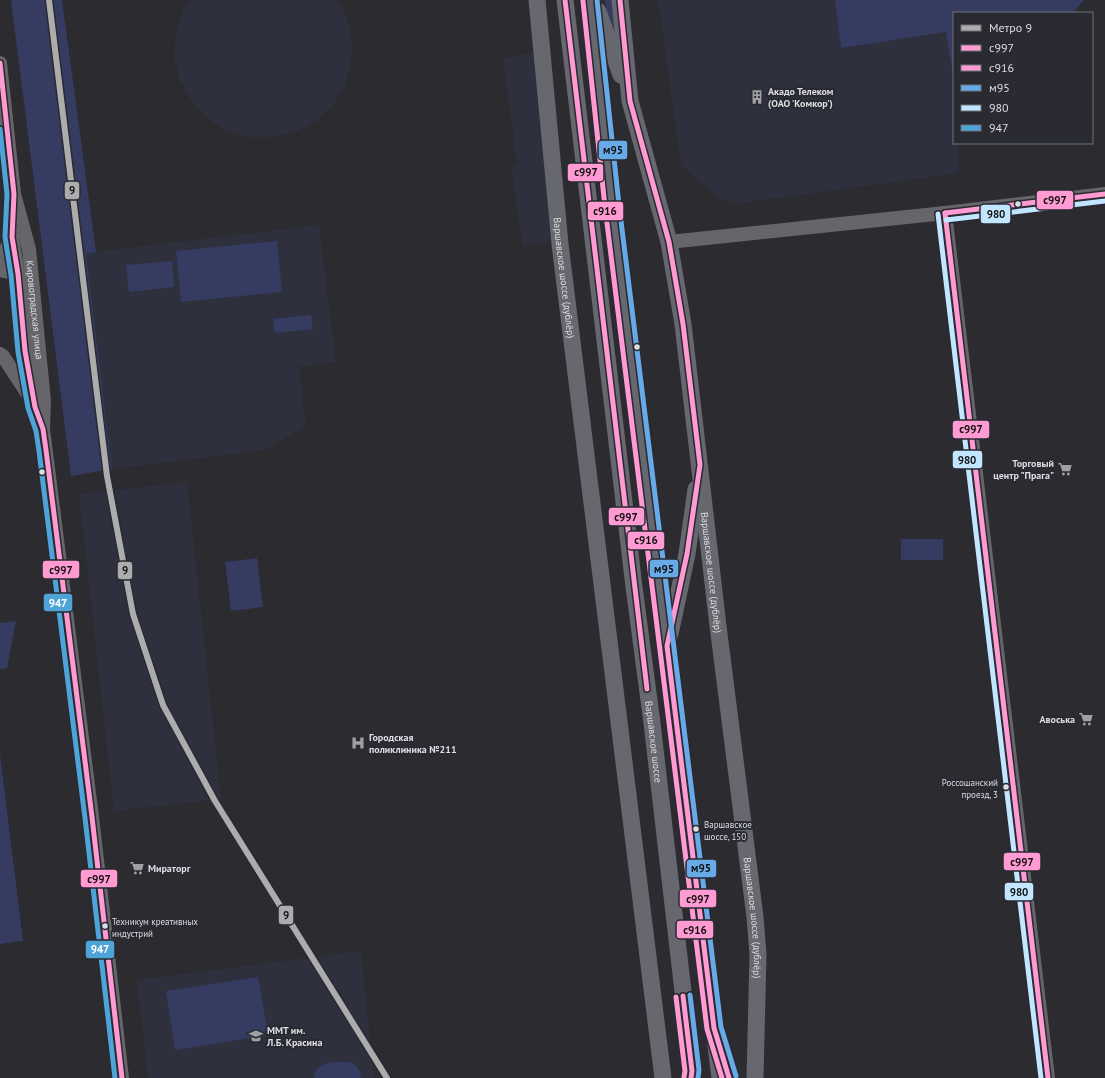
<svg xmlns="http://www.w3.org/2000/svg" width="1105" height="1078" viewBox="0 0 1105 1078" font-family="'PT Sans',sans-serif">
	<rect width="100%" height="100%" fill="#2b2b30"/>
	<g fill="#2e313d">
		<path d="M190,0h147l9,15 6,24 -1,23 -6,23 -12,20 -17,16 -21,11 -23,5h-23l-23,-7 -19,-12 -16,-18 -11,-20 -6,-23 2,-25 8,-24z"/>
		<path d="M658,0h177l6,48 105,-16 8,52v59h4l1,30 -225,31 -18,-8 -35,-31z"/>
		<path d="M533,53l18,189 -29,3 -11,-79 6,-1 -14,-107z"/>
		<path d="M319,225l17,137 -37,5 7,59 -42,24 -152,19 -26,-216z"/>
		<path d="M187,482l34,317 -107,12 -35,-317z"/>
		<path d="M361,951l13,127h-226l-11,-98z"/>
	</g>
	<g fill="#353b61">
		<path d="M11,0h51l34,252 -10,2 26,215 -41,7z"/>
		<path d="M605,0h8l4,32 -3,1 -7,-21z"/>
		<path d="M835,0h249l-11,13h-119v61l-1,1 -7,-43 -105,16z"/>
		<path d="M277,241l5,51 -101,10 -5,-51z"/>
		<path d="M172,261l2,26 -45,5 -3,-27z"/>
		<path d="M311,315l2,14 -38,4 -2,-14z"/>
		<rect x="901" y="539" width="42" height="21"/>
		<path d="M257,558l6,49 -32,4 -6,-49z"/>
		<path d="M16,621l-9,47 -7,1v-46z"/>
		<path d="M0,754l23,187 -23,3z"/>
		<path d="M258,977l10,58 -93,15 -9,-59z"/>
		<path d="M349,1062c8,3 11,8 12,16h-47c1,-17 22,-16 35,-16z"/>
	</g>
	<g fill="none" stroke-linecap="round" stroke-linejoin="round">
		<g stroke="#66666a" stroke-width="14">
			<path id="s1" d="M0,63l14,131 15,55 15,152 -1,28 49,388 30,261"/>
			<path d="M14,206l-2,31 6,37 8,80 11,58"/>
			<path d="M945,213l103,865"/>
			<path d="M669,242l276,-29 160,-19"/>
			<path d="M0,261l12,-24"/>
			<path d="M0,270l18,4 6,6"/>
			<path d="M0,354l3,2 28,43"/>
		</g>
		<g stroke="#66676f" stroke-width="17">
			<path id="s2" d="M537,0l23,244 103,834"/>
			<path id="s3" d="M565,0l69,587 18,136 41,355"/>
			<path d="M590,0l22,206 108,872"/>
			<path id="s4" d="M620,0l10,101 39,141 14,82 35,302 37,291 3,37 -3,124"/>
			<path d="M598,11l23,64"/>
			<path d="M670,634l17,-80 9,-65"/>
		</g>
		<defs>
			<g id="bus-1">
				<path d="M565,0l82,689"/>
				<path d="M620,0l10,101 39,141 14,82 17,141 -13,89 -20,92 47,382 15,50"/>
				<path d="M0,63l14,131 -2,43 6,37 7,77 10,56 8,22 3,21 46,367 30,261"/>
				<path d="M945,213l103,865"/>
				<path d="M945,213l160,-19"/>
				<path d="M683,996l9,75 -1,7"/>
			</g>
			<g id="bus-2">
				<path d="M583,1l22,206 102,822 15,49"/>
				<path d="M676,997l9,74 -1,6"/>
			</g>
			<g id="bus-3">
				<path d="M597,0l22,205 102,822 15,49"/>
				<path d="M690,995l9,75 -1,8"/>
			</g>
			<g id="bus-4">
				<path d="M938,214l103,864"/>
				<path d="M946,220l159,-19"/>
			</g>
			<path id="bus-5" d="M0,129l7,65 -2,43 6,38 7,77 10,56 8,23 3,20 46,367 30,260"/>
		</defs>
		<use href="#bus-1" stroke="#292a32" stroke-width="8"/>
		<use href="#bus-2" stroke="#292a32" stroke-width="8"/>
		<use href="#bus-3" stroke="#292a32" stroke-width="8"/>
		<use href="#bus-4" stroke="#292a32" stroke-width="8"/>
		<use href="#bus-5" stroke="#292a32" stroke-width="8"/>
		<use href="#bus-1" stroke="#ff9ad2" stroke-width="5"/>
		<use href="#bus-2" stroke="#ff9ad2" stroke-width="5"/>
		<use href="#bus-3" stroke="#68aae7" stroke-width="5"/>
		<use href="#bus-4" stroke="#c2e6ff" stroke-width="5"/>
		<use href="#bus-5" stroke="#4ea4d7" stroke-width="5"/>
		<defs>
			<path id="metro-1" d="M49,0l58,476 26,138 30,91 52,96 172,277"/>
		</defs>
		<use href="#metro-1" stroke="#292a32" stroke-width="9"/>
		<use href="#metro-1" stroke="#adacac" stroke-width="6"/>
	</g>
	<defs>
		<symbol id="building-bare" viewBox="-9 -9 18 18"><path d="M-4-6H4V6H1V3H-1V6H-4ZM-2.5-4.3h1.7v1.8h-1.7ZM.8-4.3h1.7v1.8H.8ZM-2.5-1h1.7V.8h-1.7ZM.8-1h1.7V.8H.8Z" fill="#9f9fa4" stroke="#292a32" stroke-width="2.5" paint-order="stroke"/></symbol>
		<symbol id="supermarket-bare" viewBox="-9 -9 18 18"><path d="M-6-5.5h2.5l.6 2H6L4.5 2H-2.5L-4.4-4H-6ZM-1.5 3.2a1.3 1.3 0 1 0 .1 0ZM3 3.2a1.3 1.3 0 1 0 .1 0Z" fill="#9f9fa4" stroke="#292a32" stroke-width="2.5" paint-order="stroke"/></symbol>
		<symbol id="hospital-bare" viewBox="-9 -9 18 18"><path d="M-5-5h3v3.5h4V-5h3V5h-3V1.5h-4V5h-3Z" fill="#9f9fa4" stroke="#292a32" stroke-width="2.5" paint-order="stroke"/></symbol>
		<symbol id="university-bare" viewBox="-9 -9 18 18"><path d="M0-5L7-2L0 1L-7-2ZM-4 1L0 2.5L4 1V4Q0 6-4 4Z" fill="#9f9fa4" stroke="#292a32" stroke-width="2.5" paint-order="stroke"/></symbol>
	</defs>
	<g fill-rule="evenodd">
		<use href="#building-bare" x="747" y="87" width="20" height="20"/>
		<use href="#supermarket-bare" x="1055" y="459" width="20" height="20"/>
		<use href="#supermarket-bare" x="1076" y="709" width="20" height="20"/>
		<use href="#hospital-bare" x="348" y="733" width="20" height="20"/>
		<use href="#supermarket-bare" x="127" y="858" width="20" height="20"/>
		<use href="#university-bare" x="246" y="1026" width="20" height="20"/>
	</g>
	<g fill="#dddee3" stroke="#292a32" stroke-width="1.5">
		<circle cx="1018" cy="204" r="3.5"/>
		<circle cx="637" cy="347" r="3.5"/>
		<circle cx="42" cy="472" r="3.5"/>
		<circle cx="1006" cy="787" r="3.5"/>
		<circle cx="696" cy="829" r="3.5"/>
		<circle cx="105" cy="926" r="3.5"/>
	</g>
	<g text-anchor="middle" stroke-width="4" stroke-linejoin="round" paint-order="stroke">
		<g font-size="9" fill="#dddee3" stroke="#292a32" text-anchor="start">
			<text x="998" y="786" text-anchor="end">Россошанский<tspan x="998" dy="12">проезд, 3</tspan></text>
			<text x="704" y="828">Варшавское<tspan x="704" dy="12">шоссе, 150</tspan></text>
			<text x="112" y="925">Техникум креативных<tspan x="112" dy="12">индустрий</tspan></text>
		</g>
		<g font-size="10" font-weight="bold" fill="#dddee3" stroke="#292a32" text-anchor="start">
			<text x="768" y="95">Акадо Телеком<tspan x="768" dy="12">(ОАО 'Комкор')</tspan></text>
			<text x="1054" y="467" text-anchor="end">Торговый<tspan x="1054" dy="12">центр "Прага"</tspan></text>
			<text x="1075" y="723" text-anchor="end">Авоська</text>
			<text x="369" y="741">Городская<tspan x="369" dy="12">поликлиника №211</tspan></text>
			<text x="148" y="872">Мираторг</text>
			<text x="267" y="1034">ММТ им.<tspan x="267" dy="12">Л.Б. Красина</tspan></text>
		</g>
		<g font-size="10" fill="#dddee3" stroke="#292a32">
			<text dy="4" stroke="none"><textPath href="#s2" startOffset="279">Варшавское шоссе (дублёр)</textPath></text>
			<text dy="4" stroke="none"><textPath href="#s1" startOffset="250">Кировоградская улица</textPath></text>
			<text dy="4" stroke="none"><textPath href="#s4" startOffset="581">Варшавское шоссе (дублёр)</textPath></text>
			<text dy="4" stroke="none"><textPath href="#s3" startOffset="747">Варшавское шоссе</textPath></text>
			<text dy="4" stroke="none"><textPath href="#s4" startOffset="929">Варшавское шоссе (дублёр)</textPath></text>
		</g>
	</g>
	<g stroke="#292a32" stroke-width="1.5">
		<rect x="598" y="140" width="30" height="20" rx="4" fill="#68aae7"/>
		<rect x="567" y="163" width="37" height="19" rx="4" fill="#ff9ad2"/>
		<rect x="64" y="181" width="16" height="19" rx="4" fill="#adacac"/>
		<rect x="1036" y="190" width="38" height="20" rx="4" fill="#ff9ad2"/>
		<rect x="587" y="201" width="37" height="20" rx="4" fill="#ff9ad2"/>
		<rect x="980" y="204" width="31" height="20" rx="4" fill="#c2e6ff"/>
		<rect x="952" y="420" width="38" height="19" rx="4" fill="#ff9ad2"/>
		<rect x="952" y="450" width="31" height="19" rx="4" fill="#c2e6ff"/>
		<rect x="608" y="507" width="37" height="19" rx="4" fill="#ff9ad2"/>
		<rect x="627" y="531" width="38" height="19" rx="4" fill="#ff9ad2"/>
		<rect x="649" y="559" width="30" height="19" rx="4" fill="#68aae7"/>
		<rect x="42" y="560" width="38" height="19" rx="4" fill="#ff9ad2"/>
		<rect x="117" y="561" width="16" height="19" rx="4" fill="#adacac"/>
		<rect x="43" y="593" width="30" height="19" rx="4" fill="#4ea4d7"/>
		<rect x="1003" y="852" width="38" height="19" rx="4" fill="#ff9ad2"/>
		<rect x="686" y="859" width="31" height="19" rx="4" fill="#68aae7"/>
		<rect x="80" y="869" width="38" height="19" rx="4" fill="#ff9ad2"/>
		<rect x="1004" y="882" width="30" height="19" rx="4" fill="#c2e6ff"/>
		<rect x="679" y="889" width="38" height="19" rx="4" fill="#ff9ad2"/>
		<rect x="278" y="905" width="16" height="20" rx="4" fill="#adacac"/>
		<rect x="676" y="920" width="38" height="19" rx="4" fill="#ff9ad2"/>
		<rect x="85" y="940" width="30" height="19" rx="4" fill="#4ea4d7"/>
	</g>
	<g font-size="11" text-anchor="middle" font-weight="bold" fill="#fff">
		<text x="58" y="607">947</text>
		<text x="100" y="953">947</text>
	</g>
	<g font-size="11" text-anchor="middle" font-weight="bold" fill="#111">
		<text x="613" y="154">м95</text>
		<text x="586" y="176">с997</text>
		<text x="72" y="194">9</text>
		<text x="1055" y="204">с997</text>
		<text x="605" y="215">с916</text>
		<text x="996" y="218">980</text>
		<text x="971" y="433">с997</text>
		<text x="967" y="464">980</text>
		<text x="626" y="521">с997</text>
		<text x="646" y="544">с916</text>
		<text x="664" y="573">м95</text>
		<text x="61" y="574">с997</text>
		<text x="125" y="574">9</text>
		<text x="1022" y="866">с997</text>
		<text x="701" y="872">м95</text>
		<text x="99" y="883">с997</text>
		<text x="1019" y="896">980</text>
		<text x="698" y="903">с997</text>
		<text x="286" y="919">9</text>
		<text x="695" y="934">с916</text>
	</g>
	<rect x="953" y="12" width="140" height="132" fill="#292a32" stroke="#717279"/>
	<rect x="961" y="25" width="20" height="6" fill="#adacac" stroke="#717279"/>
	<text x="989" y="32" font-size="12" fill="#dddee3">Метро 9</text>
	<rect x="961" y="45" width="20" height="6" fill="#ff9ad2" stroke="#717279"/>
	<text x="989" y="52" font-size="12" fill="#dddee3">с997</text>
	<rect x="961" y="65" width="20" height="6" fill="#ff9ad2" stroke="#717279"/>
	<text x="989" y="72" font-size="12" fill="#dddee3">с916</text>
	<rect x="961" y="85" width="20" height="6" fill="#68aae7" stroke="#717279"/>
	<text x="989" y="92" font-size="12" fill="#dddee3">м95</text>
	<rect x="961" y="105" width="20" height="6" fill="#c2e6ff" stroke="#717279"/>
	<text x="989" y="112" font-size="12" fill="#dddee3">980</text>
	<rect x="961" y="125" width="20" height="6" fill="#4ea4d7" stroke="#717279"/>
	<text x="989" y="132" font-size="12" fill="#dddee3">947</text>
</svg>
